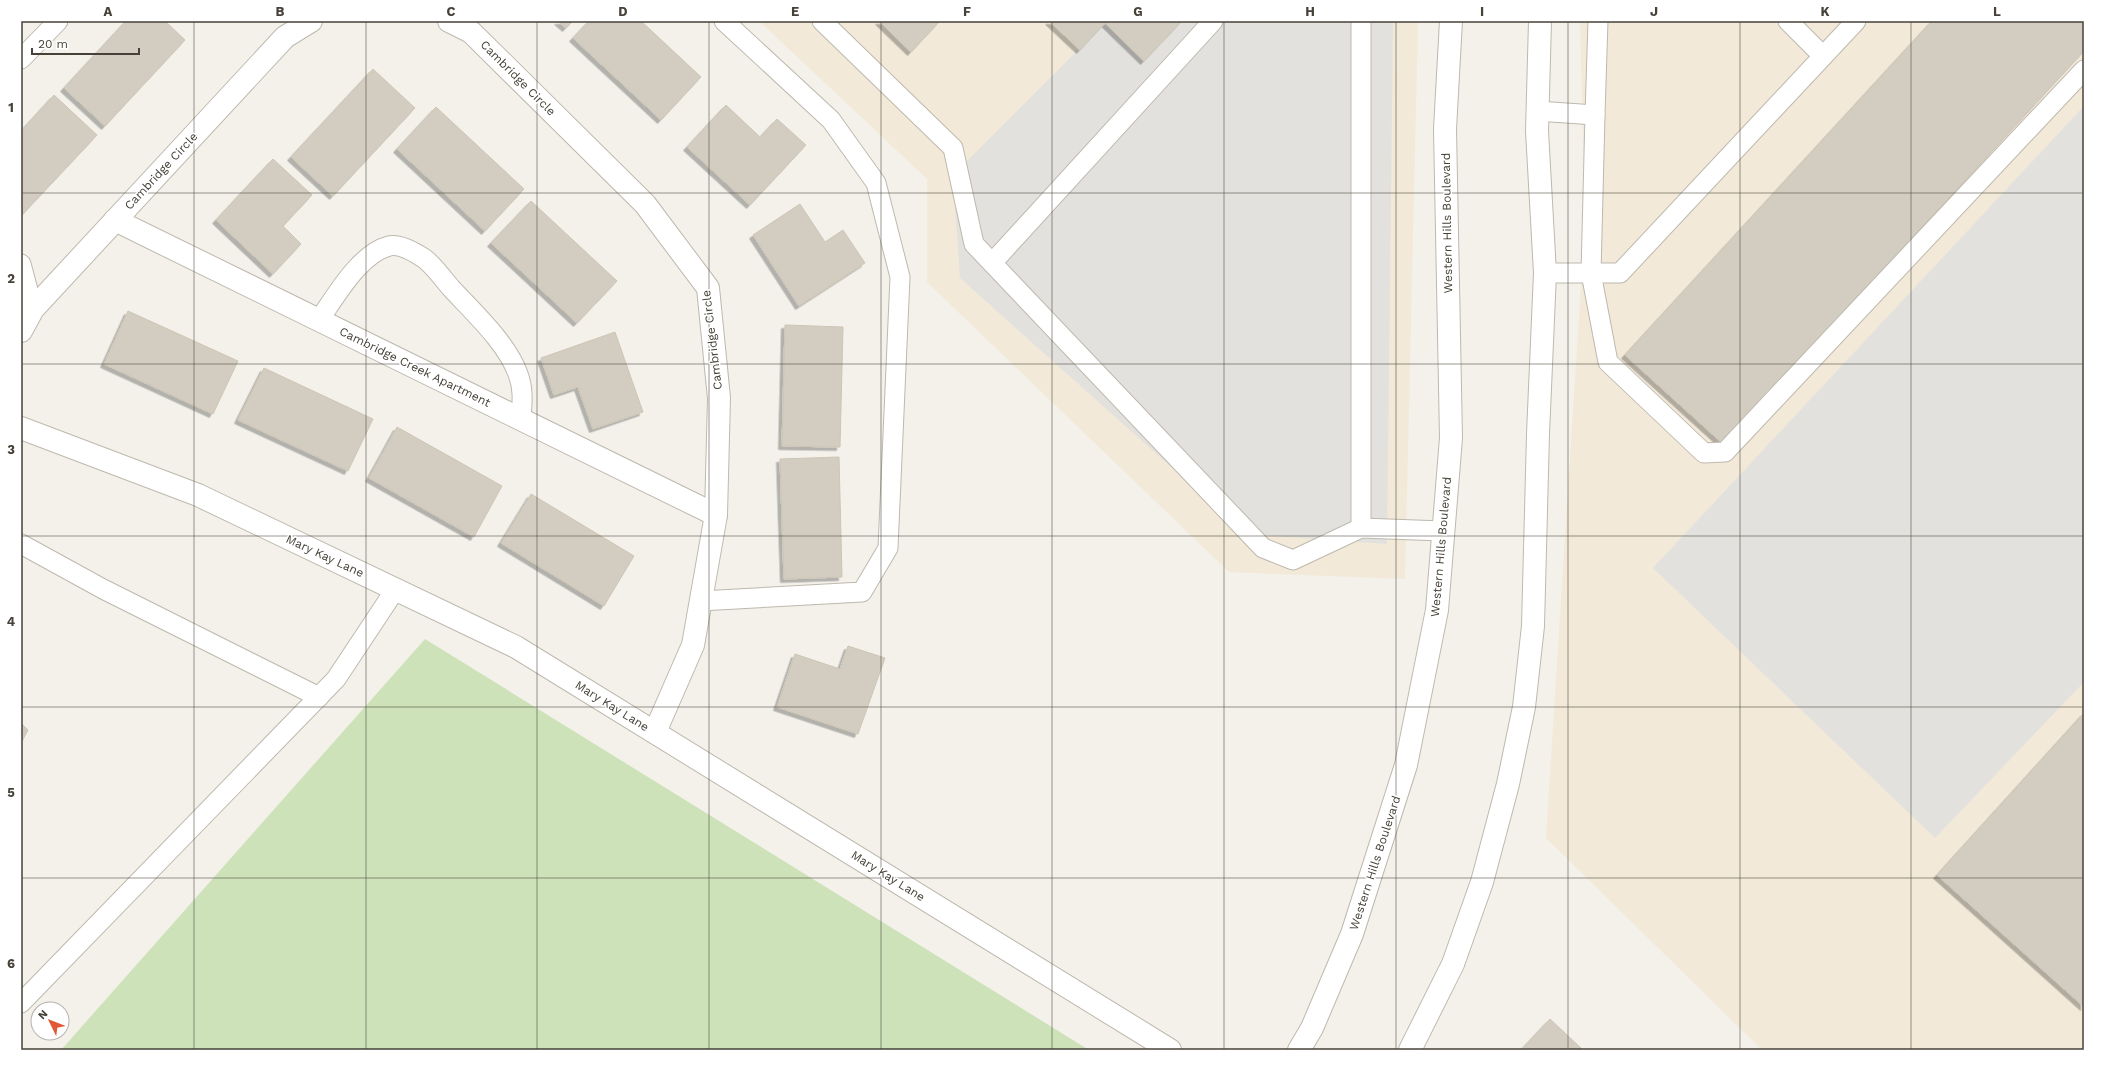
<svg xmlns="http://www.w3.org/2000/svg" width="2105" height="1071" viewBox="0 0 2105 1071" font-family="'Work Sans',sans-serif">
	<defs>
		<filter id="shadow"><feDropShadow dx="-3.5" dy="3.5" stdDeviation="0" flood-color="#0004"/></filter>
	</defs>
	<rect width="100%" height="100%" fill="#f3f1ea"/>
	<g fill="#f2e9d9">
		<path d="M759,21h659l-13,558 -176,-7 -302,-290v-103z"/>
		<path d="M1580,21h504v1029h-322l-216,-212 39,-617z"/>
	</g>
	<path fill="#cde2b9" d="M425,639l664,411h-1028z"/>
	<g fill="#e2e1de">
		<path d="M1182,21h211l-6,523 -141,-10 -286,-256 -7,-103 152,-152 39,37z"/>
		<path d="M2084,106v576l-149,156 -282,-270z"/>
	</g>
	<g fill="#d3cdc1" stroke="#cdc5b5" filter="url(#shadow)">
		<path d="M126,21h39l20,19 -80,86 -41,-38z"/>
		<path d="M558,21h15l-7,7z"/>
		<path d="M589,21h52l60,56 -40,43 -88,-82z"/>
		<path d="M879,21h61l-29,31z"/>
		<path d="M1049,21h133l-38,40 -39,-38 -25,27z"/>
		<path d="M1932,21h152v30l-361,393 -98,-89z"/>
		<path d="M373,69l42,39 -82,88 -42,-39z"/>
		<path d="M54,95l43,40 -76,81v-85z"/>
		<path d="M726,105l34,32 17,-18 29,26 -56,60 -63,-58z"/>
		<path d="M436,107l88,82 -39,42 -88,-82z"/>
		<path d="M273,159l39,36 -29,31 18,18 -28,30 -57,-54z"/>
		<path d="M531,201l86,80 -40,42 -86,-80z"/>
		<path d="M800,204l25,38 18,-12 22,33 -66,43 -46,-71z"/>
		<path d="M128,311l110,50 -25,53 -109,-50z"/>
		<path d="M785,325l58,2 -3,120 -58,-1z"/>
		<path d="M615,332l28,80 -50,17 -15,-42 -24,8 -13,-37z"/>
		<path d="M264,368l109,51 -25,52 -110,-51z"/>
		<path d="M397,427l105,59 -28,51 -105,-59z"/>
		<path d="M839,457l3,120 -58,2 -4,-120z"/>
		<path d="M531,494l103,62 -30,50 -103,-63z"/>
		<path d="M848,646l37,12 -27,76 -81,-27 18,-53 45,15z"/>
		<path d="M2084,713v294l-147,-132z"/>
		<path d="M21,723l7,7 -7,13z"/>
		<path d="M1550,1019l33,31h-62z"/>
	</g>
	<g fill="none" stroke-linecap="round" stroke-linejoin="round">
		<defs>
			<g id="service">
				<path d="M822,21l131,127 21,96 289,304 30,12 68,-32 82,3"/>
				<path d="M1361,21v507"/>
				<path d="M1788,21l35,35"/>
				<path d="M21,59l37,-38"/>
				<path d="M1537,111l58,4 3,-94"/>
				<path d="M1595,115l-4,158 17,89 96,91 21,-1 359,-382"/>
				<path d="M992,263l221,-242"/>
				<path d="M21,264l12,45"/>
				<path d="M1545,273h75l236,-252"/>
				<path d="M319,320c17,-24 40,-66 70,-74 11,-3 27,7 36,13 10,8 18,20 26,29 23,25 56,55 67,86 6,16 4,29 3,45"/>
				<path d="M21,544l82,45 216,108"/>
				<path d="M700,601l162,-9 26,-44 12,-271 -24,-94 -45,-63 -107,-99"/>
				<path d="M21,1003l315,-324 59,-89"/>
			</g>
			<g id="minor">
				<path d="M449,21l22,11 174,172 63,84 11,110 -3,117 -23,130 -38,87"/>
				<path d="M115,220l601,295"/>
				<path d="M21,331l12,-22 252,-272 26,-16"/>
				<path d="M21,428l177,67 318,152 654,403"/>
			</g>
			<g id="tertiary">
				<path d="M1299,1050l13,-22 40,-94 54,-169 31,-155 14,-172 -6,-309 6,-108"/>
				<path d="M1410,1050l43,-86 29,-82 26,-98 16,-77 9,-81 5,-192 7,-161 -8,-142 3,-110"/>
			</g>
		</defs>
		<use href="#service" stroke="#beb9ae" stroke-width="21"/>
		<use href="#minor" stroke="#beb9ae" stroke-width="24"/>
		<use href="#tertiary" stroke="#beb9ae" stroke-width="24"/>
		<use href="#service" stroke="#fff" stroke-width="19"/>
		<use href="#minor" stroke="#fff" stroke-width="22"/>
		<use href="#tertiary" stroke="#fff" stroke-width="22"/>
	</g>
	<path fill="none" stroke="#464239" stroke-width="1" stroke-opacity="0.55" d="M194,21v1029M366,21v1029M537,21v1029M709,21v1029M881,21v1029M1052,21v1029M1224,21v1029M1396,21v1029M1568,21v1029M1740,21v1029M1911,21v1029M21,193h2063M21,364h2063M21,536h2063M21,707h2063M21,878h2063"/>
	<g text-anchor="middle" stroke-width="3" stroke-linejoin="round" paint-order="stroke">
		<g font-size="12" fill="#464239" stroke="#fff">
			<text transform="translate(518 78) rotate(45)" y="4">Cambridge Circle</text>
			<text transform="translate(161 171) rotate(-47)" y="4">Cambridge Circle</text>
			<text transform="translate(1447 223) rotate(-91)" y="4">Western Hills Boulevard</text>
			<text transform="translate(712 340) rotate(-97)" y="4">Cambridge Circle</text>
			<text transform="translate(415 367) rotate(26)" y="4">Cambridge Creek Apartment</text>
			<text transform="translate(1441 547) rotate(-85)" y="4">Western Hills Boulevard</text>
			<text transform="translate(325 556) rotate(25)" y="4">Mary Kay Lane</text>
			<text transform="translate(612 706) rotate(32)" y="4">Mary Kay Lane</text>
			<text transform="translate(1375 863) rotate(-72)" y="4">Western Hills Boulevard</text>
			<text transform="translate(888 876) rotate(32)" y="4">Mary Kay Lane</text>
		</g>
	</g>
	<rect width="2105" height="1071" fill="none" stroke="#ffffff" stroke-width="44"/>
	<g transform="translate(50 1021) rotate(313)"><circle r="19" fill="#ffffff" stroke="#b5b3b0"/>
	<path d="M0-3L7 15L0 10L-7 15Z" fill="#e05835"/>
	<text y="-6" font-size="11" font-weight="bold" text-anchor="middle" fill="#464239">N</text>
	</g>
	<path d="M32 48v6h107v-6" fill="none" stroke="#464239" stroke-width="2"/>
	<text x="38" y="48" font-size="12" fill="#464239" stroke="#ffffff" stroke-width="3" paint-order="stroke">20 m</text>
	<rect x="22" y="22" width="2061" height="1027" fill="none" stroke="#464239" stroke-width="1.5"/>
	<g font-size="13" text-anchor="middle" font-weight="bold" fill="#464239">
		<text x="108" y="16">A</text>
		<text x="280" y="16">B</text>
		<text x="451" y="16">C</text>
		<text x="623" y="16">D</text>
		<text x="795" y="16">E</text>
		<text x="967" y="16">F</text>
		<text x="1138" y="16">G</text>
		<text x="1310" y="16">H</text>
		<text x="1482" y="16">I</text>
		<text x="1654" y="16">J</text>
		<text x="1825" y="16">K</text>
		<text x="1997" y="16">L</text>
		<text x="11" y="112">1</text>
		<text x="11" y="283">2</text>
		<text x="11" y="454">3</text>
		<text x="11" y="626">4</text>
		<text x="11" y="797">5</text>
		<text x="11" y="968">6</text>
	</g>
</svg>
